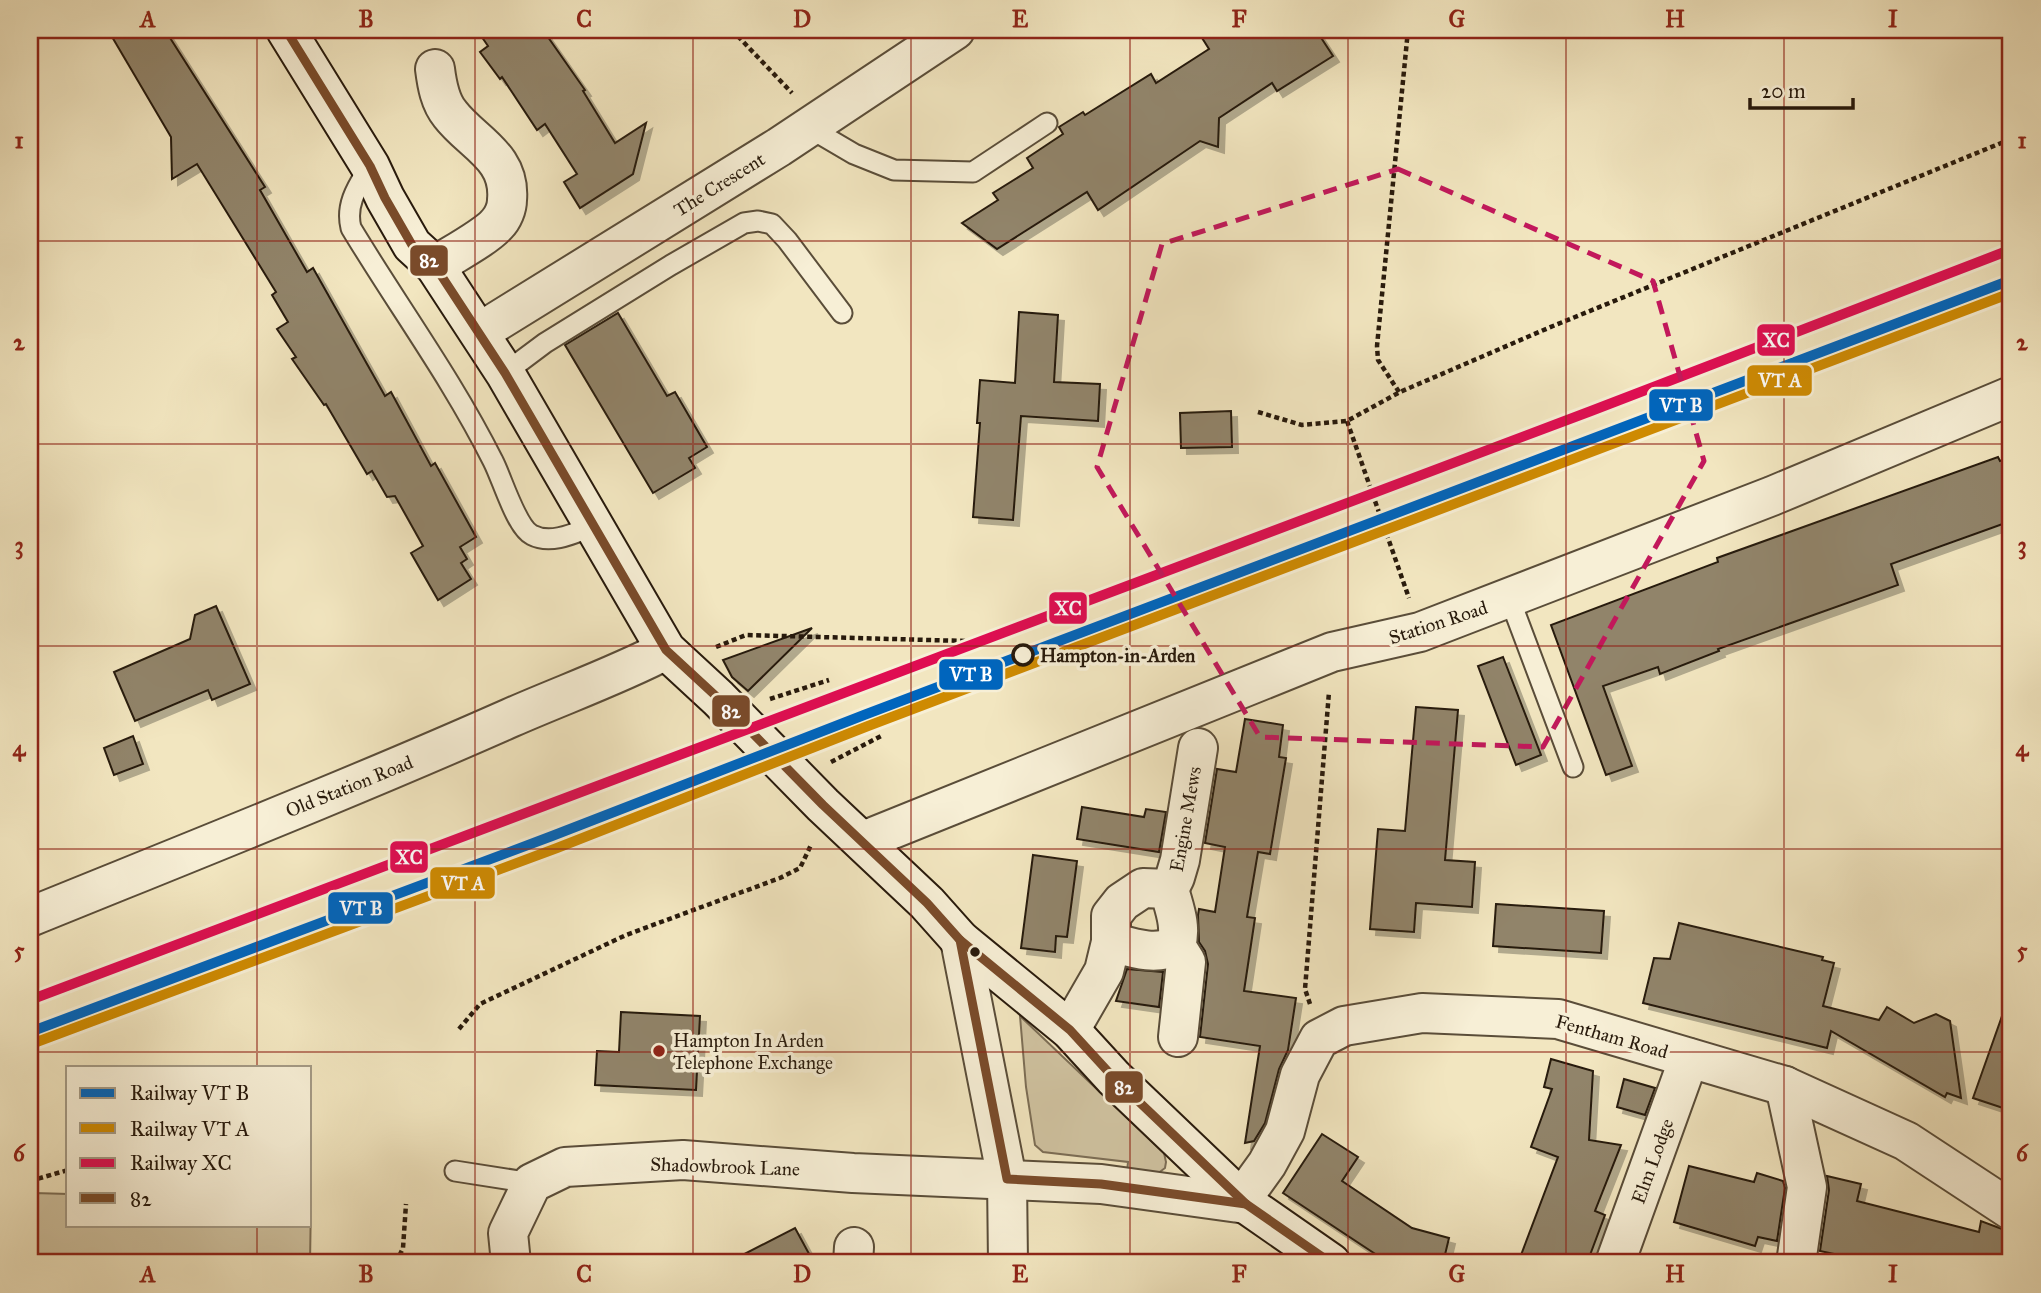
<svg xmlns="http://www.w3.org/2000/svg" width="2041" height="1293" viewBox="0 0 2041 1293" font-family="'IM FELL Great Primer',serif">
	<defs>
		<filter id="shadow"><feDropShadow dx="6" dy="6" stdDeviation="0" flood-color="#0004"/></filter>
	</defs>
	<rect width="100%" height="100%" fill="#f2e6c0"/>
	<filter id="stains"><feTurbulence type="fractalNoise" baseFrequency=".00286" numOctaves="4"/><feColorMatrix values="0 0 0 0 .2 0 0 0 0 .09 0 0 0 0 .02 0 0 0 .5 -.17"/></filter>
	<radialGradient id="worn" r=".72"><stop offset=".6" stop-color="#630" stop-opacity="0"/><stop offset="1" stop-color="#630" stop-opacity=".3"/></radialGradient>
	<g fill="#d0c3a1" stroke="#7c6e56" stroke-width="2">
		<path d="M1020,1016l144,137 2,9 -1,6 -8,6 -30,-2 1,-10 -85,-10 -8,-7 -9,-58z"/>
		<path d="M34,1193l34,1v31h242l1,-26 -1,64h-278z"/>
	</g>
	<g fill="#91846a" stroke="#281a0c" stroke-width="2" filter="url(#shadow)">
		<path d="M108,30h57l100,157 -5,3 47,82 6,-4 72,128 6,-4 40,74 4,-3 41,74 -16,10 7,12 -6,4 10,16 -33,21 -27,-47 12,-7 -28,-50 -8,1 -15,-26 -5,3 -41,-70 -2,1 -32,-46 4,-2 -19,-28 11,-7 -16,-27 4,-3 -79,-128 -25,15 -1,-42z"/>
		<path d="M477,30h66l42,60 -2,1 32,52 31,-20 -13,51 -53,34 -16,-26 13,-8 -32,-50 -8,6 -35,-53 -2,2 -20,-27 8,-6z"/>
		<path d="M1197,30h119l17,26 -56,35 -5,-8 -53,35 -1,29 -18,-6 -102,69 -11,-18 -90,57 -35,-26 36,-23 -5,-7 40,-25 -6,-10 36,-24 -4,-7 24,-15 2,3 66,-41 5,9 53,-34z"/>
		<path d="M1019,312l39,3 -4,67 46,2 -2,37 -77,-5 -8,104 -40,-3 7,-94h-3l3,-43 35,3z"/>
		<path d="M618,313l49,83 8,-4 32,55 -18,11 6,10 -42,25 -88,-148z"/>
		<path d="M1231,411l1,36 -51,1 -1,-35z"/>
		<path d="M1998,457l2,4 11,-4v64l-120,43 7,21 -180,64 1,2 -59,23 -2,-7 -55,19 29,80 -26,9 -55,-150 167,-63 -1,-4z"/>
		<path d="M216,606l34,78 -38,16 -4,-10 -73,31 -21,-49 76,-33 5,-24z"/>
		<path d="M812,628l-64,63 -16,-14 -9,-17z"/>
		<path d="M1503,657l38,98 -25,10 -38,-99z"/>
		<path d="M1416,707l42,3 -13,150 30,2 -3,45 -56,-4 -2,29 -44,-3 8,-100 27,2z"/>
		<path d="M1245,719l38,6 -4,32 7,1 -16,96 -12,-2 -11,65 8,1 -11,73 52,7 -8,52 -9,19 -14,54 -11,18 -9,2 15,-97 -60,-9 8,-73 -3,-13 -6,-9 -1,-27 1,-6 16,3 10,-65 -20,-4 12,-74 19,3z"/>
		<path d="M133,736l10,28 -29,11 -10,-27z"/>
		<path d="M1082,807l62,10 2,-8 20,3 -7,40 -82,-13z"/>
		<path d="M1033,855l44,6 -10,76 -11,-1 -1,16 -34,-4z"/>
		<path d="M1496,904l108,7 -3,42 -108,-7z"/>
		<path d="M1679,923l144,34 -1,3 12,3 -11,43 56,14 8,-13 27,16 22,-9 14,7 11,77 -14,-5 -2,4 -114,-66 -4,17 -184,-45 11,-45 16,1z"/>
		<path d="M1127,969l36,3 -4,35 -43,-6z"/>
		<path d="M2007,1002h4v91l-5,16 -33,-11z"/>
		<path d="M621,1012l79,4 -4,74 -101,-5 2,-34 22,1z"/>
		<path d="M1551,1059l42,12 -4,69 32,5 -26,66 10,4 -18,48h-69l40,-106 -27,-10 21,-58 -8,-2z"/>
		<path d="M1624,1079l31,9 -10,27 -28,-8z"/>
		<path d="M1322,1134l36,23 -16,24 70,47 37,10 -6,25h-54l-106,-70z"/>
		<path d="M1689,1166l65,16 3,-9 26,8 2,7 -8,53 -19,-4 -3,9 -81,-24z"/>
		<path d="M1827,1176l34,8 -4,17 122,31 2,-11 29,11 -7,31h-166l2,-8 -19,-4 9,-61z"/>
		<path d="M795,1228l19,35h-87z"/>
	</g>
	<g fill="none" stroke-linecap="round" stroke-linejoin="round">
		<defs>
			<g id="service">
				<path d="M808,127l46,27 40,16 79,2 74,-49"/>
				<path d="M370,166c-12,20 -25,38 -19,62 47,78 101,151 142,233 9,17 23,66 39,74 19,10 43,-2 61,-9"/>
				<path d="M505,373l40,-30 126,-78 73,-42 14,-2 14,3 15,16 55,73"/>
				<path d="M1509,597l64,170"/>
				<path d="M455,1171l77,12"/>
			</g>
			<g id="minor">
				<path d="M435,266c15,-10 51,-29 62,-42 6,-6 10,-16 10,-24 4,-44 -35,-57 -57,-86 -10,-12 -13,-29 -15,-45"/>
				<path d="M480,332l299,-185 176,-117"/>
				<path d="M863,841l469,-189 88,-20 352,-136 239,-100"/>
				<path d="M1169,889l6,-12 5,-17 18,-112"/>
				<path d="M30,917c160,-65 322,-129 480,-199 52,-23 106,-42 156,-68"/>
				<path d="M1111,942c22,6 43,14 65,4"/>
				<path d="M1070,1030l34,-59 7,-29v-26l11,-14 21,-14 26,1c5,19 13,37 7,57l10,16 -8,75"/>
				<path d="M1785,1086l22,101 -11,76"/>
				<path d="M1007,1179l1,84"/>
				<path d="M1241,1200l26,-36 18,-33 15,-56 19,-36 25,-13 78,-13 136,6 227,67 121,55 105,69"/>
				<path d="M853,1263l1,-16"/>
				<path d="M1615,1263l74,-205"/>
			</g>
			<g id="tertiary">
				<path d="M960,940l47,239"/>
				<path d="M511,1263l-3,-30 24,-50 33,-16 118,-7 170,13 248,11 145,20"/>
			</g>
			<path id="secondary" d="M286,30l84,136 15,32 27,47 23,21 70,107 161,277 52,48 105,107 104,98 33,37 110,90 44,48 132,126 85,59"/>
		</defs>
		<use href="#service" stroke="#5a4d39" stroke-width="23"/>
		<use href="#minor" stroke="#5a4d39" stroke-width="42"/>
		<use href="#tertiary" stroke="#5a4d39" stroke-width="42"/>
		<use href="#secondary" stroke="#281a0c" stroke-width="42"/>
		<g stroke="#281a0c" stroke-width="4.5" stroke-dasharray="5 3.5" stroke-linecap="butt">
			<path d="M732,30l60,63"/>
			<path d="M1399,392l-21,-32 -1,-14 31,-316"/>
			<path d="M1258,412l44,13 45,-4 53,-29 153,-66 458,-187"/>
			<path d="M1347,421l62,177"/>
			<path d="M716,647l30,-12 220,6"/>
			<path d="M770,699l59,-19"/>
			<path d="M831,762l52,-27"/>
			<path d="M1310,1004l-5,-15 24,-297"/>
			<path d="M459,1029l21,-25 146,-69 154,-57 20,-10 11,-23"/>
			<path d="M30,1181l38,-11"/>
			<path d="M396,1263l7,-15 3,-44"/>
		</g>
		<use href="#service" stroke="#f7efd6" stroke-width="19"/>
		<use href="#minor" stroke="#f7efd6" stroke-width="38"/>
		<use href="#tertiary" stroke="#f7efd6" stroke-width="38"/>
		<use href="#secondary" stroke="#f7efd6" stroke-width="38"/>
		<defs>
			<g id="bus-1">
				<path d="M286,30l84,136 15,32 27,47 23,21 70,107 161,277 52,48 105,107 104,98 33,37 110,90 44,48 132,126 85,59"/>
				<path d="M960,940l47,239 94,5 145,20"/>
			</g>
		</defs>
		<use href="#bus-1" stroke="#f7efd6" stroke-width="14"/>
		<use href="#bus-1" stroke="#7a4b2a" stroke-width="9"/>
		<defs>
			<path id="rail-1" d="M30,1032l522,-196 312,-121 1147,-435"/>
			<path id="rail-2" d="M34,1043l523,-195 311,-122 1143,-433"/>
			<path id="rail-3" d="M30,1000l1561,-589 416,-160"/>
		</defs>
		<use href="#rail-1" stroke="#f7efd6" stroke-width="16"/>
		<use href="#rail-2" stroke="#f7efd6" stroke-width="16"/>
		<use href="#rail-3" stroke="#f7efd6" stroke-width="16"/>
		<use href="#rail-1" stroke="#0065bd" stroke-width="10"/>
		<use href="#rail-2" stroke="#ce8a02" stroke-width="10"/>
		<use href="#rail-3" stroke="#df0d52" stroke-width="10"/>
	</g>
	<path fill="none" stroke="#c2185b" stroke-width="5" stroke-dasharray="14 9" stroke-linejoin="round" d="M1398,169l255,112 51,180 -161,286 -283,-10 -163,-270 65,-223z"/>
	<path fill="none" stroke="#8f2418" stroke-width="2" stroke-opacity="0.55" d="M257,30v1037M475,30v1233M693,30v1233M911,30v1233M1130,30v1233M1348,30v1233M1566,30v1233M1784,30v1233M30,241h1981M30,444h1981M30,646h1981M30,849h1981M30,1052h1981M257,1225v38"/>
	<circle fill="#f7efd6" stroke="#281a0c" stroke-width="3.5" cx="1023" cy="655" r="10"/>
	<circle fill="#281a0c" stroke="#f7efd6" stroke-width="2.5" cx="975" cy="952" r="6"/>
	<circle fill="#8f2418" stroke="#f7efd6" stroke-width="2.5" cx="659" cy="1051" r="7"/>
	<g text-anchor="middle" stroke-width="7" stroke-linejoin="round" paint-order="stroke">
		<g font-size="19" fill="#281a0c" stroke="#f7efd6">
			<text transform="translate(719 184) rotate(-32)" y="7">The Crescent</text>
			<text transform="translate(1438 622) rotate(-18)" y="7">Station Road</text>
			<text transform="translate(349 786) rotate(-22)" y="7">Old Station Road</text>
			<text transform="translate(1185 819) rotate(-80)" y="7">Engine Mews</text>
			<text transform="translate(1612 1036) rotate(16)" y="7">Fentham Road</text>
			<text transform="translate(1652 1161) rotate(-70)" y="7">Elm Lodge</text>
			<text transform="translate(725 1166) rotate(2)" y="7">Shadowbrook Lane</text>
		</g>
		<g font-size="19" font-weight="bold" fill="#281a0c" stroke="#f7efd6" text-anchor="start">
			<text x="1040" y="662">Hampton-in-Arden</text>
		</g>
		<g font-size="19" fill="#281a0c" stroke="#f7efd6" text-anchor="start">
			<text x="673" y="1047">Hampton In Arden<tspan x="673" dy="22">Telephone Exchange</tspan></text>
		</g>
	</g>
	<g stroke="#f7efd6" stroke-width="2.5">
		<rect x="409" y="244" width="40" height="33" rx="7" fill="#7a4b2a"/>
		<rect x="1756" y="323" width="40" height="34" rx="7" fill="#df0d52"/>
		<rect x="1746" y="364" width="67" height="33" rx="7" fill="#ce8a02"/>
		<rect x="1648" y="388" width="66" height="34" rx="7" fill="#0065bd"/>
		<rect x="1048" y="591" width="40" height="34" rx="7" fill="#df0d52"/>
		<rect x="938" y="658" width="66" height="33" rx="7" fill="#0065bd"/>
		<rect x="711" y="694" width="40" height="34" rx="7" fill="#7a4b2a"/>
		<rect x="389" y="840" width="40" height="34" rx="7" fill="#df0d52"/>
		<rect x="429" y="866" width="67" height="34" rx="7" fill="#ce8a02"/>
		<rect x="327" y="891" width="67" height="34" rx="7" fill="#0065bd"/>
		<rect x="1104" y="1070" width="40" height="34" rx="7" fill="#7a4b2a"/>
	</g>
	<g font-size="19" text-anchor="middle" font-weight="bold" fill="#fff">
		<text x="429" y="267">82</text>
		<text x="1776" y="347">XC</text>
		<text x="1780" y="387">VT A</text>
		<text x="1681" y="412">VT B</text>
		<text x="1068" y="615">XC</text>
		<text x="971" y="681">VT B</text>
		<text x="731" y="718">82</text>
		<text x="409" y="864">XC</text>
		<text x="463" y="890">VT A</text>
		<text x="361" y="915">VT B</text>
		<text x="1124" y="1094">82</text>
	</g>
	<rect width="2041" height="1293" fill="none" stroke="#f2e6c0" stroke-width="77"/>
	<rect x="66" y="1066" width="245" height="161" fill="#f7efd6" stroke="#a49a85" stroke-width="2"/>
	<rect x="80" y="1088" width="35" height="10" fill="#0065bd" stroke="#a49a85" stroke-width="2"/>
	<text x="130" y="1100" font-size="21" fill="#281a0c">Railway VT B</text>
	<rect x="80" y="1123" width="35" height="10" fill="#ce8a02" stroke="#a49a85" stroke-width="2"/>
	<text x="130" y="1136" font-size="21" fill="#281a0c">Railway VT A</text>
	<rect x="80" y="1158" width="35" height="10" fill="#df0d52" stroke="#a49a85" stroke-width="2"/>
	<text x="130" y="1170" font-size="21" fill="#281a0c">Railway XC</text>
	<rect x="80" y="1193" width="35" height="10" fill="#7a4b2a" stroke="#a49a85" stroke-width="2"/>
	<text x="130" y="1206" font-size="21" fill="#281a0c">82</text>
	<path d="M1750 98v10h103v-10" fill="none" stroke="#281a0c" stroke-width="3.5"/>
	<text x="1761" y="98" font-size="21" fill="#281a0c" stroke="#f7efd6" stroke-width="5" paint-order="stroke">20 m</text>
	<rect x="38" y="38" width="1964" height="1216" fill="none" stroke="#8f2418" stroke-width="2.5"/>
	<g font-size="23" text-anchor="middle" font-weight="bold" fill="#8f2418">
		<text x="148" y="27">A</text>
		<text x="366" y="27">B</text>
		<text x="584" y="27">C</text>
		<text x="802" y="27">D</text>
		<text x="1020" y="27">E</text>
		<text x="1239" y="27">F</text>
		<text x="1457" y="27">G</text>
		<text x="1675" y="27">H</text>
		<text x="1893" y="27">I</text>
		<text x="19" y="148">1</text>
		<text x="2022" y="148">1</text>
		<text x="19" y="350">2</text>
		<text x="2022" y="350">2</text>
		<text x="19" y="553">3</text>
		<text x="2022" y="553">3</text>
		<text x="19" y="756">4</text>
		<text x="2022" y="756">4</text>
		<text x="19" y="958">5</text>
		<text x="2022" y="958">5</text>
		<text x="19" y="1161">6</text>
		<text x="2022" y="1161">6</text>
		<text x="148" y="1282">A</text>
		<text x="366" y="1282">B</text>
		<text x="584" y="1282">C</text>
		<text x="802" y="1282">D</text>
		<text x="1020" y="1282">E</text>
		<text x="1239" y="1282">F</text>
		<text x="1457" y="1282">G</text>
		<text x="1675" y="1282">H</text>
		<text x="1893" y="1282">I</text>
	</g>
	<rect width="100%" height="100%" filter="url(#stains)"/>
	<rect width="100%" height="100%" fill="url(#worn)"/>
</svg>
